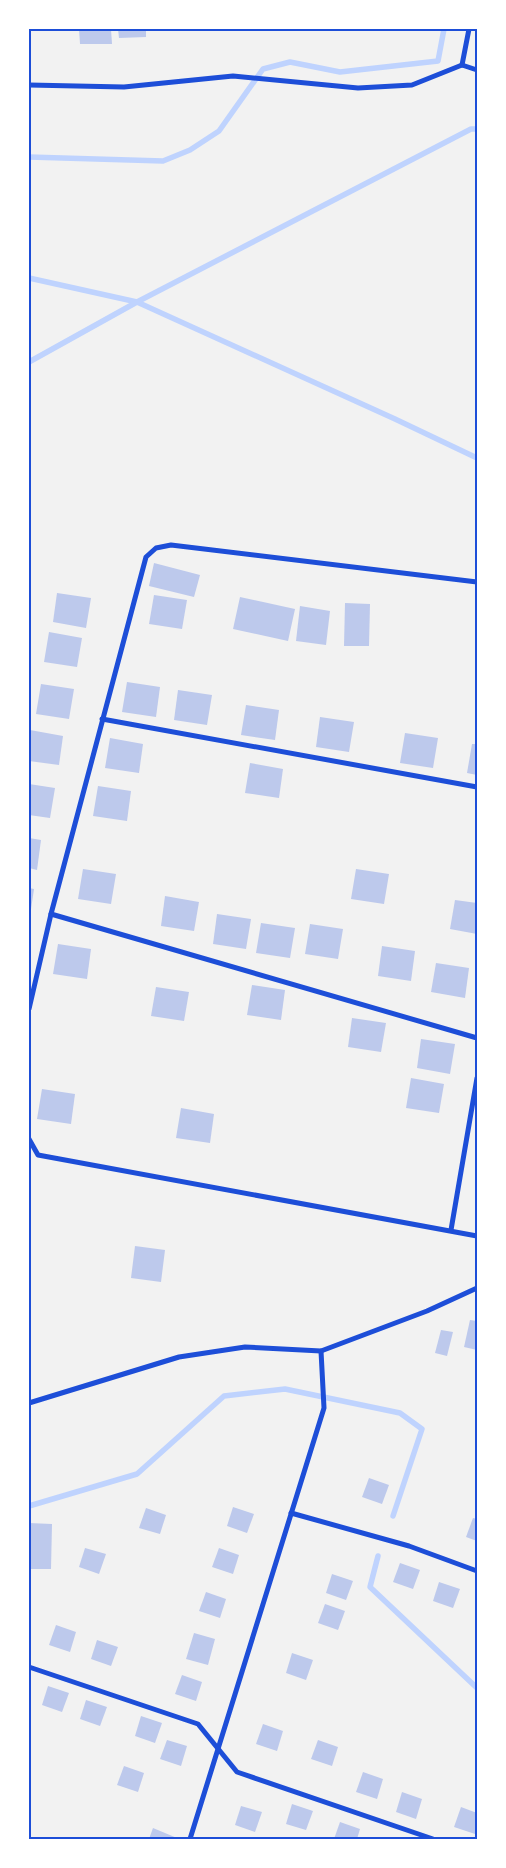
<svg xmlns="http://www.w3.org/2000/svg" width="506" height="1868" viewBox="0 0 506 1868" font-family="Roboto,sans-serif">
	<rect width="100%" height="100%" fill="#f2f2f2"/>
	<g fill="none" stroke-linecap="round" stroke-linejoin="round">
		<g stroke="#bfd3fe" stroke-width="5.5">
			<path d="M29,157l134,4 27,-11 29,-19 44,-62 27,-7 50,10 98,-11 6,-32"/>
			<path d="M29,278l108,24 258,117 82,39"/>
			<path d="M29,362l108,-60 334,-173h6"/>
			<path d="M29,1506l108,-32 87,-78 61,-7 115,24 22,16 -29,87"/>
			<path d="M378,1556l-8,31 107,101"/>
		</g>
	</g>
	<g fill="#bdc9ec">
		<path d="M79,29h32l1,15h-32z"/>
		<path d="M118,29h28v8l-27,1z"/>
		<path d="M154,563l46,12 -6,22 -45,-11z"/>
		<path d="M57,593l34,5 -5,30 -33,-6z"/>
		<path d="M154,595l33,5 -5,29 -33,-5z"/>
		<path d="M240,597l55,12 -7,32 -55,-12z"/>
		<path d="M345,603l25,1 -1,42h-25z"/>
		<path d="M300,606l30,5 -4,34 -30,-4z"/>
		<path d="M49,632l33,6 -5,29 -33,-5z"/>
		<path d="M127,682l33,5 -4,30 -34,-5z"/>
		<path d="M41,684l33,5 -5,30 -33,-5z"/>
		<path d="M178,690l34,5 -5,30 -33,-5z"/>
		<path d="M246,705l33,5 -4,30 -34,-5z"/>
		<path d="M320,717l34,5 -5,30 -33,-5z"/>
		<path d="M30,730l33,6 -4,29 -30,-4z"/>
		<path d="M405,733l33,5 -5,30 -33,-5z"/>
		<path d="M110,738l33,6 -4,29 -34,-5z"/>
		<path d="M472,744h5v31l-10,-2z"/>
		<path d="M250,763l33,6 -4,29 -34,-5z"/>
		<path d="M29,784l26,4 -5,30 -21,-3z"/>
		<path d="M98,786l33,5 -4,30 -34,-5z"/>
		<path d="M29,838l12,2 -4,30 -8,-2z"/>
		<path d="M83,869l33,5 -5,30 -33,-5z"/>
		<path d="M356,869l33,5 -5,30 -33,-5z"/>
		<path d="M29,888l5,1 -4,27h-1z"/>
		<path d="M165,896l34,6 -5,29 -33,-5z"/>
		<path d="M455,900l22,3v31l-27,-5z"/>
		<path d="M217,914l34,5 -5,30 -33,-5z"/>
		<path d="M261,923l34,5 -5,30 -34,-5z"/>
		<path d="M310,924l33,5 -5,30 -33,-5z"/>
		<path d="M58,944l33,5 -4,30 -34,-5z"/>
		<path d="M382,946l33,5 -4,30 -33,-5z"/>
		<path d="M436,963l33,5 -4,30 -34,-6z"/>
		<path d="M252,985l33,5 -4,30 -34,-5z"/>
		<path d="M156,987l33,5 -5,29 -33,-5z"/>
		<path d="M352,1018l34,5 -5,29 -33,-5z"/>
		<path d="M421,1039l34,5 -5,30 -33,-6z"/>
		<path d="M411,1078l33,6 -5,29 -33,-5z"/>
		<path d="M42,1089l33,5 -4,30 -34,-5z"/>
		<path d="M181,1108l33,6 -4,29 -34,-5z"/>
		<path d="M135,1246l30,4 -4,32 -30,-4z"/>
		<path d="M470,1320l7,1v29l-13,-3z"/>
		<path d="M441,1330l12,2 -6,24 -12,-3z"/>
		<path d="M369,1478l20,7 -7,19 -20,-7z"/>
		<path d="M233,1507l21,7 -7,19 -20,-7z"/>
		<path d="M146,1508l20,7 -6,19 -21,-6z"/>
		<path d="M473,1518l4,1v22l-11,-4z"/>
		<path d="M29,1523l23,1 -1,45h-22z"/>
		<path d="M85,1548l21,6 -7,20 -20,-7z"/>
		<path d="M219,1548l20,7 -6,19 -21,-7z"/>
		<path d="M400,1563l20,7 -7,19 -20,-7z"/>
		<path d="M332,1574l21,7 -7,19 -20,-7z"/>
		<path d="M439,1582l21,7 -7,19 -20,-7z"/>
		<path d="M206,1592l20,7 -6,19 -21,-7z"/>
		<path d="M325,1604l20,7 -7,19 -20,-7z"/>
		<path d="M56,1625l20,7 -6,20 -21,-7z"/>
		<path d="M194,1633l21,6 -7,26 -22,-6z"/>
		<path d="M97,1640l21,7 -7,19 -20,-7z"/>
		<path d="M292,1653l21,7 -7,20 -20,-7z"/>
		<path d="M182,1675l20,7 -6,19 -21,-7z"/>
		<path d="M48,1686l21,7 -7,19 -20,-7z"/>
		<path d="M86,1700l21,7 -7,19 -20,-7z"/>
		<path d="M141,1716l21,7 -7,20 -20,-7z"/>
		<path d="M263,1724l20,7 -6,20 -21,-7z"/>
		<path d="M167,1740l20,6 -6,20 -21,-7z"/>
		<path d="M318,1740l20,7 -6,19 -21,-7z"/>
		<path d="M124,1766l20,7 -6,19 -21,-7z"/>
		<path d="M363,1772l20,7 -6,20 -21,-7z"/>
		<path d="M402,1792l20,7 -6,20 -20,-7z"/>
		<path d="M292,1804l21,7 -7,19 -20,-6z"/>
		<path d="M241,1806l21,6 -7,20 -20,-7z"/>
		<path d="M461,1807l16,6v13l-2,8 -21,-7z"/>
		<path d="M340,1822l20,7 -3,10h-23z"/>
		<path d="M153,1828l24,10 -1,1h-27z"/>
	</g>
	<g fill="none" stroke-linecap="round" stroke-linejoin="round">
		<g stroke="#1d4ed8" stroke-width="5">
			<path d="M462,65l7,-36"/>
			<path d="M29,85l95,2 109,-11 125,12 54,-3 50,-20 15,5"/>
			<path d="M102,719l375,68"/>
			<path d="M51,914l426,124"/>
			<path d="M29,1009l22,-95 95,-357 10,-9 15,-3 306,37"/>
			<path d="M29,1139l9,16 439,81"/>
			<path d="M451,1230l26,-152"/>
			<path d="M29,1403l150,-46 66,-10 76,4 106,-40 50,-23"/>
			<path d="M291,1513l118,33 68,25"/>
			<path d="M29,1667l169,57 39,48 196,67"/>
			<path d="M190,1839l134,-431 -3,-57"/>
		</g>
	</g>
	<rect width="506" height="1868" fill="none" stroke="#ffffff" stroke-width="60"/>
	<rect x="30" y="30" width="446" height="1808" fill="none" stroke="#1d4ed8" stroke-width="2"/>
</svg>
